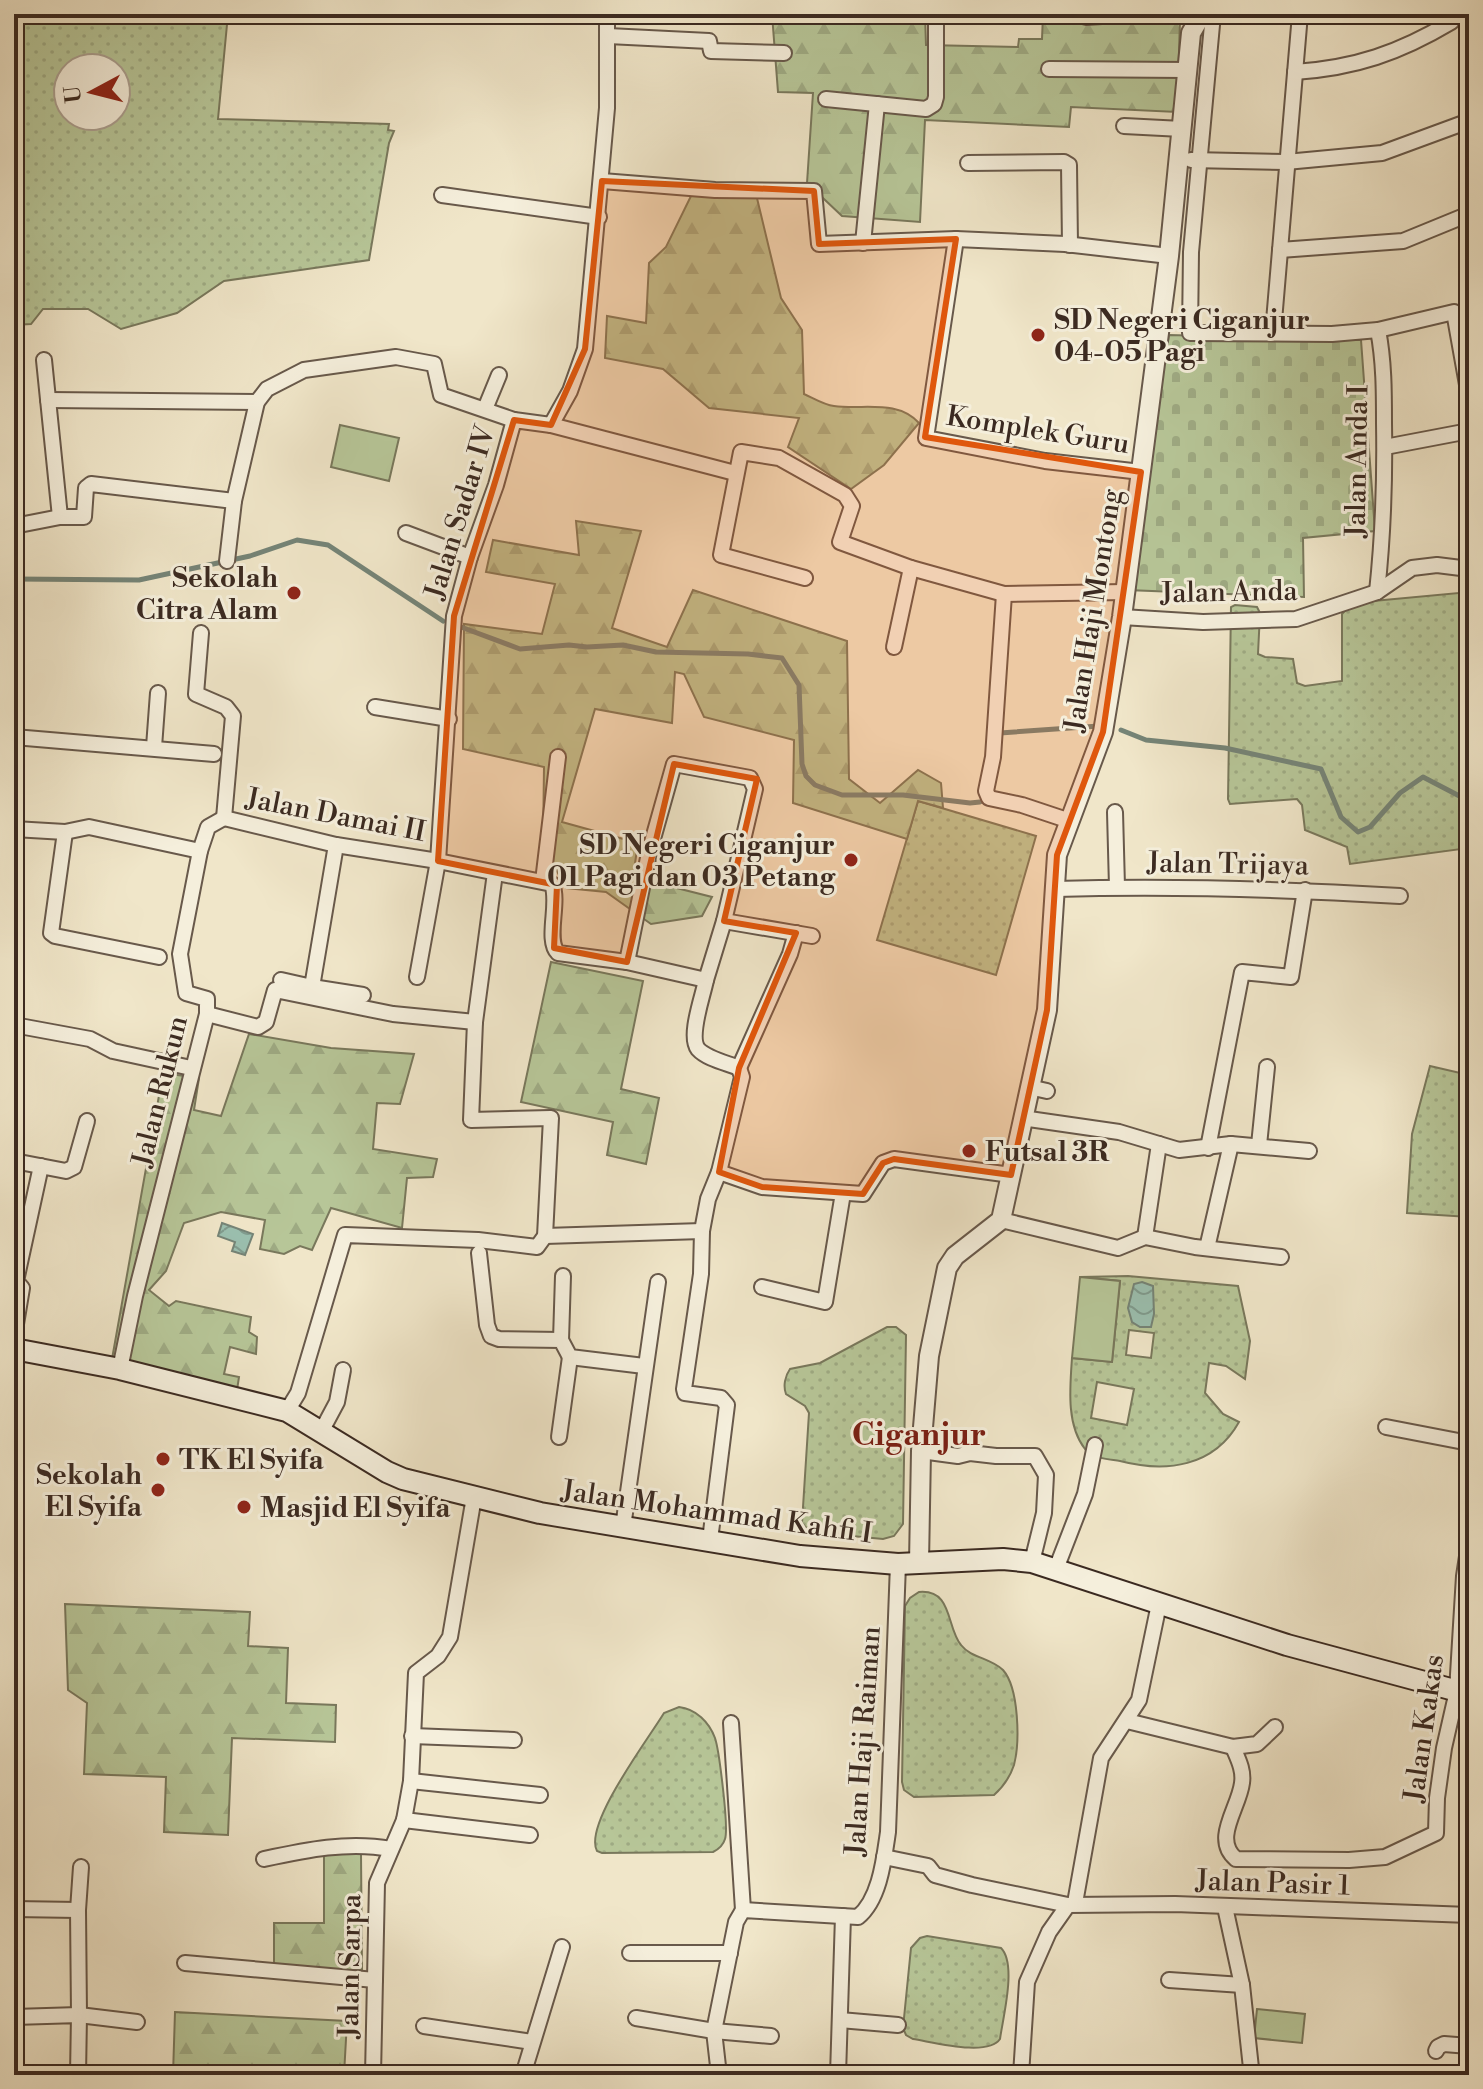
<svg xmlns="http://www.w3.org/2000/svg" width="1483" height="2089" viewBox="0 0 1483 2089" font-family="'Libre Bodoni',serif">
	<defs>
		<pattern id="grass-dots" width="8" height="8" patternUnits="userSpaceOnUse" patternTransform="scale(2)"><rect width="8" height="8" fill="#b7c698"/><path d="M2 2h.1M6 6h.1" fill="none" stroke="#9eaa83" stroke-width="1.8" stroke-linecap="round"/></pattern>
		<pattern id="forest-firs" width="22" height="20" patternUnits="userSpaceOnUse" patternTransform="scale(2)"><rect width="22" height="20" fill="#b7c698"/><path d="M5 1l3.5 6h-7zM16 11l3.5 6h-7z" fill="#9eaa83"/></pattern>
		<pattern id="cemetery-stones" width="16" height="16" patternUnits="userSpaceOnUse" patternTransform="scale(2)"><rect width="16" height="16" fill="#b7c698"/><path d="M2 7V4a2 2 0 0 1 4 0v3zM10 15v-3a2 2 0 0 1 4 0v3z" fill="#9eaa83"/></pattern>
		<pattern id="water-waves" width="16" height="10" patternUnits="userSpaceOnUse" patternTransform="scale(2)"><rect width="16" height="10" fill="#9bc0b0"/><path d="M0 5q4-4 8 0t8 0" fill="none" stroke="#809c8f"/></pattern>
	</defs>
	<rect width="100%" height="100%" fill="#f0e6c9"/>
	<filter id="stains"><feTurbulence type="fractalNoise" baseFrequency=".0025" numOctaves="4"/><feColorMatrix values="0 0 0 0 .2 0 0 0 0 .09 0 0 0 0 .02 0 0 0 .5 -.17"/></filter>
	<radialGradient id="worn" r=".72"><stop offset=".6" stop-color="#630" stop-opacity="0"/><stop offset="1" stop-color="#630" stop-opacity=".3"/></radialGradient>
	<g fill="url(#grass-dots)" stroke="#79785c" stroke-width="2" fill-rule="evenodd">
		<path d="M14,14h214l-10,105 171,5 -1,6 6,1 -5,12 -20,117 -145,21 -47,32 -56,16 -33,-20h-45l-12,15 -17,1zM116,68v48h-48v-48z"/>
		<path d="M1455,14h14v40z"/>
		<path d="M1469,592v256l-119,16 -3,-17 -42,-17 -3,-25 -5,-6 -67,5 -2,-5 3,-192 4,-2 22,2 3,6 -2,41 7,3 28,2 4,24 8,3 37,-5v-67l10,-11z"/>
		<path d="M918,801l118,35 -40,139 -119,-35z"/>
		<path d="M1430,1066l39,9v142l-62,-4 5,-79z"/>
		<path d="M1128,1276l110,10 12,55 -5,38 -19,-13 -17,-3 -4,30 18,21 16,8c-25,45 -73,51 -119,39 -12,-2 -26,-2 -35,-12 -19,-24 -15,-62 -13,-91l40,4 8,-81 -40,-4zM1129,1330l25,3 -3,25 -25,-3zM1097,1382l37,7 -7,36 -36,-7z"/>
		<path d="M887,1327h9l10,8 -3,189 -9,12 -11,3 -73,-7 -8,-9 7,-110 -4,-7 -19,-12c-3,-8 -1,-18 4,-25l30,-6z"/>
		<path d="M919,1592c34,-3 27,35 42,53 10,13 30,13 42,25 16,18 17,72 11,95 -4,12 -11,22 -20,30l-80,2 -10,-7 -2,-8 3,-176 5,-8z"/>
		<path d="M679,1707c17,2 30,15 36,31 4,12 14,90 10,101 -2,7 -6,10 -12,13l-111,1 -5,-2c-14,-26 52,-113 67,-138z"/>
		<path d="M927,1936l74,12c16,16 2,69 -1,91 -12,18 -67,3 -87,0l-7,-4 -3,-7 8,-80 9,-10z"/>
	</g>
	<g fill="url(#forest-firs)" stroke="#79785c" stroke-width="2">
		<path d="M772,14h153l1,31 92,2 1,-8h23l1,-24 137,6 -3,91 -106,-5 -2,20 -144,-7 -5,102 -78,-6 -35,-33 6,-90 -35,-1z"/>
		<path d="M756,194l25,104 21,32 2,64c9,4 20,11 30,12 30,4 63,-7 85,17l-35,42 -33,24 -63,-42 11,-29 -90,-10 -46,-39 -58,-11 2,-42 39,7 3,-60 17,-16 25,-51z"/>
		<path d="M576,521l65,10 -29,97 55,19 26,-57 154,51 2,138 31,24 38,-33 23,13 2,25 -25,-7 -11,38 -114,-36 1,-63 -90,-23 -20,-43 -9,-2 -3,51 -77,-14 -33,113 76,21 -5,34 79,20 -10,19 -51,8 -45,-32 -40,-4 -23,-43 1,-78 -81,-18 1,-125 78,10 13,-50 -69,-12 7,-32 86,15z"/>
		<path d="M551,962l92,19 -22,108 38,9 -13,66 -39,-9 6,-33 -92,-20z"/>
		<path d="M249,1034l82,14 83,6 -14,50 -23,-1 -4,46 64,10 -4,18 -26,1 -5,50 -71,-20 -19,42 -12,-4 -16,8 -24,-5 5,-29 -44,-8 -37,11 -18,48 -17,19 20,16 7,-5 75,16 -2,15 8,5 -1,17 -26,-7 -6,27 15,3 -2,13 -125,-31 51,-286 36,5 -5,32 27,6z"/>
		<path d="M65,1604l185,8 -2,34 40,2 -2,55 50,2 -1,37 -103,-4 -4,97 -64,-3 2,-55 -82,-3 3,-71 -19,-13z"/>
		<path d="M324,1853l37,1 1,116h-88v-47h50z"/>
		<path d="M175,2012l172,9 -3,54h-171z"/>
	</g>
	<path fill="url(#cemetery-stones)" stroke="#79785c" stroke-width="2" d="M1169,335l192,5 14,191 -72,7 1,59 -177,-7z"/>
	<g fill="#b7c698" stroke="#79785c" stroke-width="2">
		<path d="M340,425l59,13 -10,43 -58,-14z"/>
		<path d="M1080,1277l40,4 -8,81 -40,-4z"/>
		<path d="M1257,2009l48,5 -3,29 -48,-5z"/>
	</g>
	<g fill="url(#water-waves)" stroke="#758477" stroke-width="2">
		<path d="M222,1223l31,11 -8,21 -13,-4 3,-9 -17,-6z"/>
		<path d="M1142,1282l11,4 1,28 -3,13h-11l-8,-5 -4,-14 6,-24z"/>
	</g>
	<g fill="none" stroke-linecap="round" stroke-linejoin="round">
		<g stroke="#758477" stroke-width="5">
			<path d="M14,579l125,1 111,-24 47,-16 31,5 115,76"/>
			<path d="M461,627l59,22 49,-4 18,2 36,-2 33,7 92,2 34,4 17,27 3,79 4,12 9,9 27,10h61l67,8 10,-1"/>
			<path d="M1121,730l25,10 79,8 96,21 20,48 17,15 12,-5 30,-34 23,-16 46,24"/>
			<path d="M1000,733l99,-7"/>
		</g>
		<defs>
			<g id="minor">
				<path d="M1086,14v3l48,-3"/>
				<path d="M1213,14l-22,238 -1,81 142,1 46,-4 76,-18 15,84"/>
				<path d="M608,36l101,5 2,10 73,2"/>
				<path d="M1049,69l138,1"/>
				<path d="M1295,72c60,-4 104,-19 156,-50l-1,-8"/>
				<path d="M826,99l100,10 8,-5 2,-7v-83"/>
				<path d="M1124,126l58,3"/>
				<path d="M1191,160l95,2 96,-9 87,-32"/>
				<path d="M968,163l96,-1 5,3 1,80"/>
				<path d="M602,181l113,9 99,1 5,53 137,-5 109,5 104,12"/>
				<path d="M442,195l157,22"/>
				<path d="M956,239l-30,199 119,23 96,11"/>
				<path d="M863,243l14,-139"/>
				<path d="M1280,250l123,-9 66,-27"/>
				<path d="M1273,333l27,-319"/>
				<path d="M44,360l16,157"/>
				<path d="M48,400l209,2"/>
				<path d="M485,409l14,-34"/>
				<path d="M551,425l19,-34 15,-42 22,-241v-94"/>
				<path d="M1385,447l84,-16"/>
				<path d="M14,526l46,-9h24l2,-29 5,-4 143,17"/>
				<path d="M406,533l64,24"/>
				<path d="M227,561l7,-60 23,-99 10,-13 37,-19 92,-13 38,7 7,31 73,25"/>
				<path d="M805,578l-84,-23 20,-103 38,6 66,37 7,11 -12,36 71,26 93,26 121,-2"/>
				<path d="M1377,592c6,-56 8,-112 7,-169 0,-31 0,-62 -6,-93"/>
				<path d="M1004,594l-11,163 -7,34 3,7 33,7 48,16"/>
				<path d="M1122,617l81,5 93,-3 81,-27 35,-24 25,-3 32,4"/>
				<path d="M201,633l-5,61 30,13 7,9 -9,102"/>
				<path d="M894,647l17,-79"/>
				<path d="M375,707l74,12"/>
				<path d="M14,737l200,17"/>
				<path d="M154,747l4,-54"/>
				<path d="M1115,812l2,75"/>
				<path d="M224,818l112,27 102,16 114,23c8,19 -7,56 6,69l69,9 79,18c-3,16 -18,56 -8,69 9,10 29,14 41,19"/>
				<path d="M14,829l51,3 24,-5 111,24"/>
				<path d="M65,832l-14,101 4,3 104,21"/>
				<path d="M543,881l15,-124"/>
				<path d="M1055,889c115,-3 230,0 345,7"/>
				<path d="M724,921l88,15"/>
				<path d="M627,962l22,-109 25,-89 76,14 5,11 -31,132 -18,59"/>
				<path d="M417,977l21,-116 16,-245 16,-59 26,-72 18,-65 37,5 184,48"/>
				<path d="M281,980l31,7 24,-142"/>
				<path d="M312,987l51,8"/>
				<path d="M207,1014l51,13 8,-5 9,-32 118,24 82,8"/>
				<path d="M14,1025l76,14 23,12 78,17"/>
				<path d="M739,1068l51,-114 6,-21"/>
				<path d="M1029,1087l18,4"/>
				<path d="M1022,1118l97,14 60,18 52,-6 78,7"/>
				<path d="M1259,1145l8,-78"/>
				<path d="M1208,1148l34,-176 49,5 14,-87"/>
				<path d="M14,1161l52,10 8,-4 13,-46"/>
				<path d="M719,1172l43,15 101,7 20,-31 11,-4 117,16"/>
				<path d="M1001,1220l117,28 27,-11 50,10 86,10"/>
				<path d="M545,1236l157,-5"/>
				<path d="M1145,1237l14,-93"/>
				<path d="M1207,1248l24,-104"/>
				<path d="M479,1253l8,72 4,11 8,3 62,1 9,17 74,9"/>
				<path d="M762,1287l63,15 18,-109"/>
				<path d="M14,1336l8,-48 -6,-7 25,-115"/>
				<path d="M561,1340l2,-64"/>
				<path d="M120,1369l15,-73 72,-282v-15l-21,-6 -6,-39 20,-103 8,-24 16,-9"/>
				<path d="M287,1411l11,-18 47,-158 133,5 59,7 8,-11 6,-118 -80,2 4,-98 20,-149"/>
				<path d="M1386,1427l83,16"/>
				<path d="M321,1432l16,-30 6,-32"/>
				<path d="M559,1437l11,-80"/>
				<path d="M921,1451l37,5 12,-3 26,3h39l11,19 -2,38 -12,49"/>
				<path d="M623,1527l35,-245"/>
				<path d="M710,1540l17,-135 -6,-7 -36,-5 -1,-4 17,-115 1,-43 6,-32 11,-27 23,-95 -3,-9"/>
				<path d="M1056,1569l29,-75 10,-49"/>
				<path d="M1127,1721l106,26 24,-3 18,-17"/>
				<path d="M731,1723l12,187"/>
				<path d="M412,1736l102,4"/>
				<path d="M1233,1747c5,12 11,23 9,36 -3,25 -30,56 -6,76l113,1 36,-3 51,-24 1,-35 7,-50 13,-57 7,-115 5,-33"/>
				<path d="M411,1781l129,14"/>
				<path d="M404,1820l126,15"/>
				<path d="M884,1857l44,9 7,9 37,10 96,20"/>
				<path d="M264,1859c42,-9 84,-18 127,-10"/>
				<path d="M81,1867l-3,43 1,105 58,7"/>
				<path d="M1075,1903l26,-145 38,-58 20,-96"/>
				<path d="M1225,1907l17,78 9,83 5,6 5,1"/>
				<path d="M14,1909l64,1"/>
				<path d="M630,1953h100"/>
				<path d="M185,1963l190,17"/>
				<path d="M1169,1980l73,5"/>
				<path d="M14,2017l65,-2 -1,60"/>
				<path d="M636,2018l78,13 57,5"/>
				<path d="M840,2020l58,5"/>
				<path d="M424,2026l108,16"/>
				<path d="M1436,2051l2,-4 6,-3 25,2"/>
				<path d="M373,2075l4,-192 27,-63 7,-39 5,-108 22,-17 12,-19 24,-140"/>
				<path d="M523,2075l39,-128"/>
				<path d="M719,2075l-5,-44 22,-109 7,-12 115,7c22,-18 26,-58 30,-85l10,-268"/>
				<path d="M838,2075l5,-159"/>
				<path d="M1021,2075l6,-93 22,-50 19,-27 107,-1 294,11"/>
			</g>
			<path id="tertiary" d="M919,1563l2,-112 8,-95 18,-88 8,-12 46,-36 46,-210 10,-155 46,-123 19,-115 47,-361 22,-223 11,-19"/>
			<path id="secondary" d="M14,1349l106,20 167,42 100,61 16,7 137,34 260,43 98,8 105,-5 29,3 255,83 182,49"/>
		</defs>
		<use href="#minor" stroke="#68594b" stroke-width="18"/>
		<use href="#tertiary" stroke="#68594b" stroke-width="22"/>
		<use href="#secondary" stroke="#3b2a21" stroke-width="24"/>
		<use href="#minor" stroke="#f5efdc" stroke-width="14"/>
		<use href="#tertiary" stroke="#f5efdc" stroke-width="18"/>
		<use href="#secondary" stroke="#f5efdc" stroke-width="20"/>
	</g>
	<path fill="#df570d" fill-opacity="0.2" stroke="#df570d" stroke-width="6" stroke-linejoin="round" d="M602,181l212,10 5,53 137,-5 -31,198 216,35 -38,260 -46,123 -10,155 -36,165 -117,-16 -11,4 -20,31 -101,-7 -43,-15 20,-104 57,-135 -72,-12 33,-142 -83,-15 -47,198 -73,-14 3,-63 -119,-24 16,-245 60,-196 37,5 34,-76z"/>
	<g fill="#8f2418" stroke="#f5efdc" stroke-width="3">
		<circle cx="1038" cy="335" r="8"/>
		<circle cx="294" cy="593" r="8"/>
		<circle cx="851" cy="860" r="8"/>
		<circle cx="969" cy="1151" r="8"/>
		<circle cx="163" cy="1459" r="8"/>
		<circle cx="158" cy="1490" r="8"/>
		<circle cx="244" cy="1507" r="8"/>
	</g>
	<g text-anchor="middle" stroke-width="6" stroke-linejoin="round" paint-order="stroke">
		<g font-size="28" font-weight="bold" fill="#3b2a21" stroke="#f5efdc" text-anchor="start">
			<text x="1054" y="329">SD Negeri Ciganjur<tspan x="1054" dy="32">04-05 Pagi</tspan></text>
			<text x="278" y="587" text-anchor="end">Sekolah<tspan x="278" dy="32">Citra Alam</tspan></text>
			<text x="835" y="854" text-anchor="end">SD Negeri Ciganjur<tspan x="835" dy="32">01 Pagi dan 03 Petang</tspan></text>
			<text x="985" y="1161">Futsal 3R</text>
			<text x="179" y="1469">TK El Syifa</text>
			<text x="142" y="1484" text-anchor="end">Sekolah<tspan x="142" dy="32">El Syifa</tspan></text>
			<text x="260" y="1517">Masjid El Syifa</text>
		</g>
		<g font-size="28" fill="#3b2a21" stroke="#f5efdc">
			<text transform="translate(1038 429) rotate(9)" y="10">Komplek Guru</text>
			<text transform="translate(1356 461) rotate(-89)" y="10">Jalan Anda I</text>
			<text transform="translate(459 512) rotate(-73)" y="10">Jalan Sadar IV</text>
			<text transform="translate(1229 591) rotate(-1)" y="10">Jalan Anda</text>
			<text transform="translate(1092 610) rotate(-81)" y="10">Jalan Haji Montong</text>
			<text transform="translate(336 814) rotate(11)" y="10">Jalan Damai II</text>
			<text transform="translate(1228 863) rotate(1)" y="10">Jalan Trijaya</text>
			<text transform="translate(159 1091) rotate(-76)" y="10">Jalan Rukun</text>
			<text transform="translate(717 1511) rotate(8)" y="10">Jalan Mohammad Kahfi I</text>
			<text transform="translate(1423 1728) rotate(-82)" y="10">Jalan Kakas</text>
			<text transform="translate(862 1741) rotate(-86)" y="10">Jalan Haji Raiman</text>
			<text transform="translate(1273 1882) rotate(2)" y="10">Jalan Pasir 1</text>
			<text transform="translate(349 1966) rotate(-89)" y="10">Jalan Sarpa</text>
		</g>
		<g font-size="32" font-weight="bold" fill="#7a1f14" stroke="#f5efdc">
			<text x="919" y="1445">Ciganjur</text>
		</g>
	</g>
	<rect width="1483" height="2089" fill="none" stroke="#f0e6c9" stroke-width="48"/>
	<rect x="16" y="16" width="1451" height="2057" fill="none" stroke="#3b2a21" stroke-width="4"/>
	<rect x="24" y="24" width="1435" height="2041" fill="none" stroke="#3b2a21" stroke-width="2"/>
	<g transform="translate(92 92) rotate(263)"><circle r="38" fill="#f5efdc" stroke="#aba091" stroke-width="2"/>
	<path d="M0-6L14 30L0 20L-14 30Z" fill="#8f2418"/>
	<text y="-12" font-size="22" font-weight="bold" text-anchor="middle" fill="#3b2a21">U</text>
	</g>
	<rect width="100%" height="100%" filter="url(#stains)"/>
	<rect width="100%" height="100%" fill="url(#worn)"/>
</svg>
